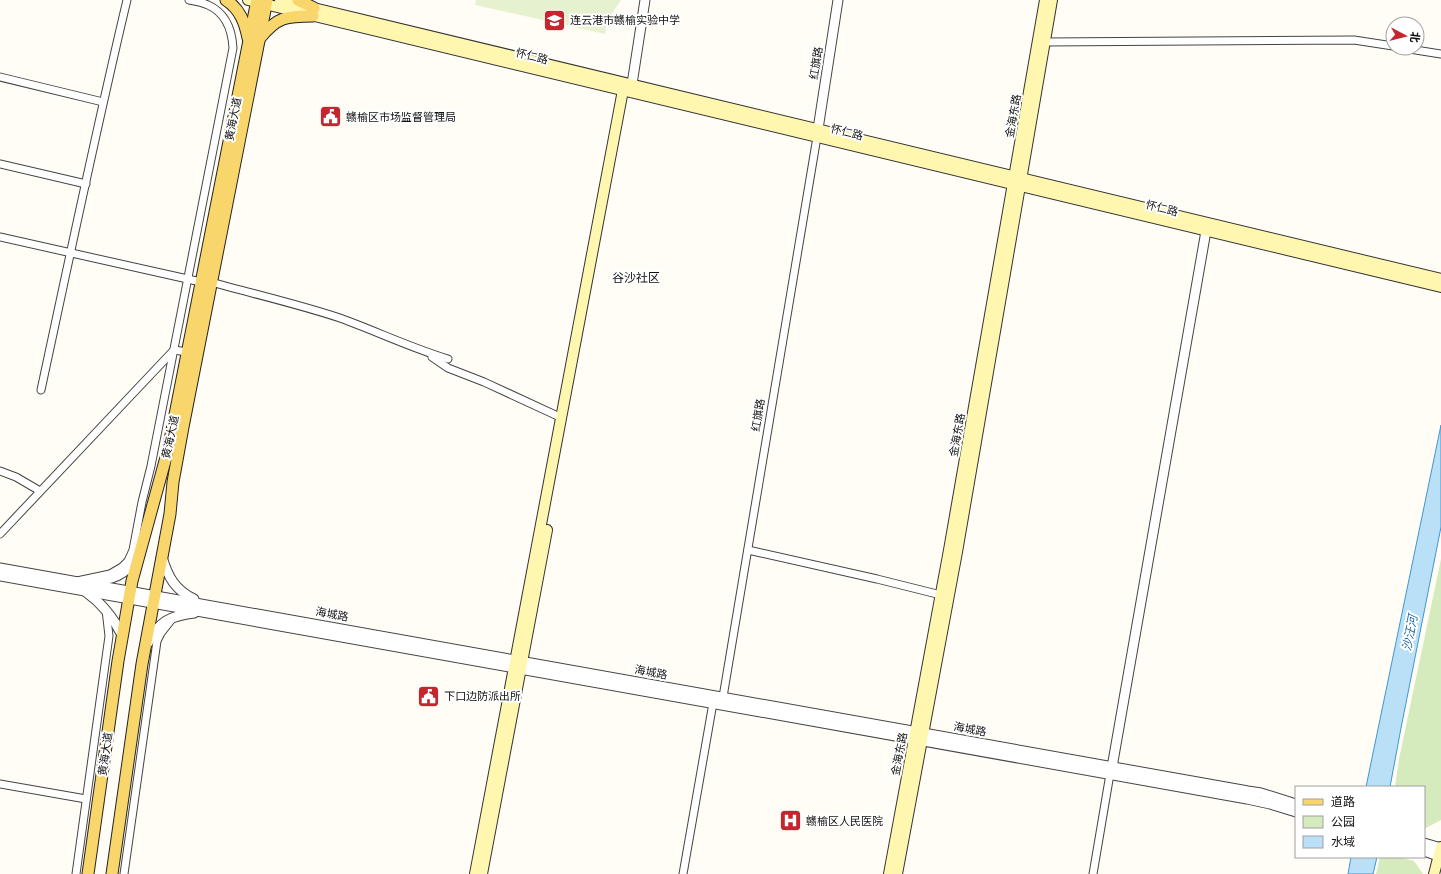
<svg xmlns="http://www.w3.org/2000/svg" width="1441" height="874" viewBox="0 0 1441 874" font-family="'IBM Plex Serif','Noto Sans SC',serif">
	<rect width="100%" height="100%" fill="#fffdf5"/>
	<g fill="#d5ebbd">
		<path d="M1441,559v261l-17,9v-42h-29l4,-28z"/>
		<path d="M1380,857h18l16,4 9,13h-47z"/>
	</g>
	<path fill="#e6f2cf" d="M476,0h145l-10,15 -10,7 6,1 -2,11 -130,-29z"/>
	<g fill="#b9e0f7" stroke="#3f96cf">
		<path d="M1441,425v102l-40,201 -11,59h-24z"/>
		<path d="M1351,857h26l-4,17h-25z"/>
	</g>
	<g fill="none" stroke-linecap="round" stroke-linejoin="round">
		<defs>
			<g id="minor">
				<path d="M1045,42l309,-2 39,6"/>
				<path d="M1403,48l38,6"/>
				<path d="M0,77l103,25"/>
				<path d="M0,164l86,20"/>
				<path d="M0,237l201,45"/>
				<path d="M211,282c43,12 87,22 129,36 36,13 71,30 108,41"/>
				<path d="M432,357l16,11 36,14 78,36"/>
				<path d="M41,390c28,-130 55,-260 86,-390"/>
				<path d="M0,471l16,6 24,14"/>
				<path d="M0,534l174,-184 13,2"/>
				<path d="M748,550l129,29 64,16"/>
				<path d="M77,581l33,-7 12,-7 6,-6 5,-11 9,-48 9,-36 82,-418c-1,-18 -7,-35 -25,-43 -6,-3 -13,-4 -19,-5"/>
				<path d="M723,697l94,-560"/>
				<path d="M0,784l86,15"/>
				<path d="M76,874l33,-238 -3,-26"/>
				<path d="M124,874l33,-233 4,-8 11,-14"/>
				<path d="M683,874l30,-171"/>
				<path d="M1093,874l17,-100"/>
			</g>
			<g id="tertiary">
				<path d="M632,84l13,-84"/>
				<path d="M818,129l20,-129"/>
				<path d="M162,557c6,20 13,33 32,42"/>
				<path d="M0,568l1248,223 13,2 35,11"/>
				<path d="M0,576l1247,223 23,5 26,8"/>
				<path d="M92,582c21,-3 33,-6 45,-25"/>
				<path d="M86,592c17,12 27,25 36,43"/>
				<path d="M148,643c11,-22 22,-27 46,-30"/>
				<path d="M1111,773l95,-542"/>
				<path d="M1424,843l17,5"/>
				<path d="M1424,851l17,6"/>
			</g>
			<g id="secondary">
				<path d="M248,0l1193,287"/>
				<path d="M280,0l1161,279"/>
				<path d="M475,874l148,-784"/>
				<path d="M482,874l65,-344"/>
				<path d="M889,874l60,-324 96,-550"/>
				<path d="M897,874l60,-322 95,-552"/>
				<path d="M1434,874l7,-27"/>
			</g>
			<g id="primary">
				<path d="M226,0c14,9 19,23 22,38"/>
				<path d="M298,0l16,8"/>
				<path d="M260,38c17,-21 26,-22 53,-22"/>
				<path d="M88,874l30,-213 14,-80 36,-131 89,-450"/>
				<path d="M112,874l30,-210 28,-150 3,-32 10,-55 84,-427"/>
			</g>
		</defs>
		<use href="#minor" stroke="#444" stroke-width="9"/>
		<use href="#tertiary" stroke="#444" stroke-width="11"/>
		<use href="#secondary" stroke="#333" stroke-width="12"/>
		<use href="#primary" stroke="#222" stroke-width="13"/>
		<use href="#minor" stroke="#fff" stroke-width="7"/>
		<use href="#tertiary" stroke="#fff" stroke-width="9"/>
		<use href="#secondary" stroke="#fff6b0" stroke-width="10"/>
		<use href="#primary" stroke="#f9d66b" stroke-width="11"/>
	</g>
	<defs>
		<symbol id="school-square" viewBox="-11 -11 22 22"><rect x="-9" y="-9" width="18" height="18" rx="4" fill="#c4262e" stroke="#fff"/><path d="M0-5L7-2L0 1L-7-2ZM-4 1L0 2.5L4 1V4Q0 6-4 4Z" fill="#fff"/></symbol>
		<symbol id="civic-square" viewBox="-11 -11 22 22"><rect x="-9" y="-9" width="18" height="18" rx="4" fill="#c4262e" stroke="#fff"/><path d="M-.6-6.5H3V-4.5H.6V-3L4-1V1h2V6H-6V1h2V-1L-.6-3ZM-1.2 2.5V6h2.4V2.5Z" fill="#fff"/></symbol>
		<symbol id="hospital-square" viewBox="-11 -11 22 22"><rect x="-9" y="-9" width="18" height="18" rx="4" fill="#c4262e" stroke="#fff"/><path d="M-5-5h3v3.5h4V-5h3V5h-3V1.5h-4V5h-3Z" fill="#fff"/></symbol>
	</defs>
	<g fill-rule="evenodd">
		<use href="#school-square" x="542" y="8" width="25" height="25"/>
		<use href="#civic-square" x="318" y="104" width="25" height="25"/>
		<use href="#civic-square" x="416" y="684" width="25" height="25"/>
		<use href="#hospital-square" x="778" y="808" width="25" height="25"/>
	</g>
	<g text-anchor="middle" stroke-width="4" stroke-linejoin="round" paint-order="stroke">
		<g font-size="11" fill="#111" stroke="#fff" text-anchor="start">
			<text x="570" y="24">连云港市赣榆实验中学</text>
			<text x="346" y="121">赣榆区市场监督管理局</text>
			<text x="444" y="700">下口边防派出所</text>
			<text x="806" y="825">赣榆区人民医院</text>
		</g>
		<g font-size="11" fill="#111" stroke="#fff">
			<text transform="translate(532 56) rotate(14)" y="4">怀仁路</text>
			<text transform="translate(816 63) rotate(-81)" y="4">红旗路</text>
			<text transform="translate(1013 116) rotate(-80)" y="4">金海东路</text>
			<text transform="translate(233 119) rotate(-79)" y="4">黄海大道</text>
			<text transform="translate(847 132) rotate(14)" y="4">怀仁路</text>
			<text transform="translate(1162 208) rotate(14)" y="4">怀仁路</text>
			<text transform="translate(758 415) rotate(-81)" y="4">红旗路</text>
			<text transform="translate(957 435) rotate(-80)" y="4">金海东路</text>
			<text transform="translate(170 437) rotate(-78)" y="4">黄海大道</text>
			<text transform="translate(332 614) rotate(10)" y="4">海城路</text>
			<text transform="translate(651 672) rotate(10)" y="4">海城路</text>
			<text transform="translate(970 729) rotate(10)" y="4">海城路</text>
			<text transform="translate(105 754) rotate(-82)" y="4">黄海大道</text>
			<text transform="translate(899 754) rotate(-79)" y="4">金海东路</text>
		</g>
		<g font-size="12" fill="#111" stroke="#fff">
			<text x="636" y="282">谷沙社区</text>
		</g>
		<g font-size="12" font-style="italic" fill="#1768a6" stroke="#fff">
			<text transform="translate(1410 633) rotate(-79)" y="4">沙汪河</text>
		</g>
	</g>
	<rect x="1295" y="786" width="130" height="72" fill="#ffffff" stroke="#a0a0a0"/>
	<rect x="1303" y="799" width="20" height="6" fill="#f9d66b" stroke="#a0a0a0"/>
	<text x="1331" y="806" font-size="12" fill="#111111">道路</text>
	<rect x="1303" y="816" width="20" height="12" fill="#d5ebbd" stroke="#a0a0a0"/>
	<text x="1331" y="826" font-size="12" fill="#111111">公园</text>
	<rect x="1303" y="836" width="20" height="12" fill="#b9e0f7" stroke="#a0a0a0"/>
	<text x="1331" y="846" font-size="12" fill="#111111">水域</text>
	<g transform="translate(1405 36) rotate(97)"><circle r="19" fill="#ffffff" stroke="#a0a0a0"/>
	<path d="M0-3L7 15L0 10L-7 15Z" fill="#c4262e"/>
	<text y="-6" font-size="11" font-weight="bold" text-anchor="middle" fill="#111111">北</text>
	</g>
</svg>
